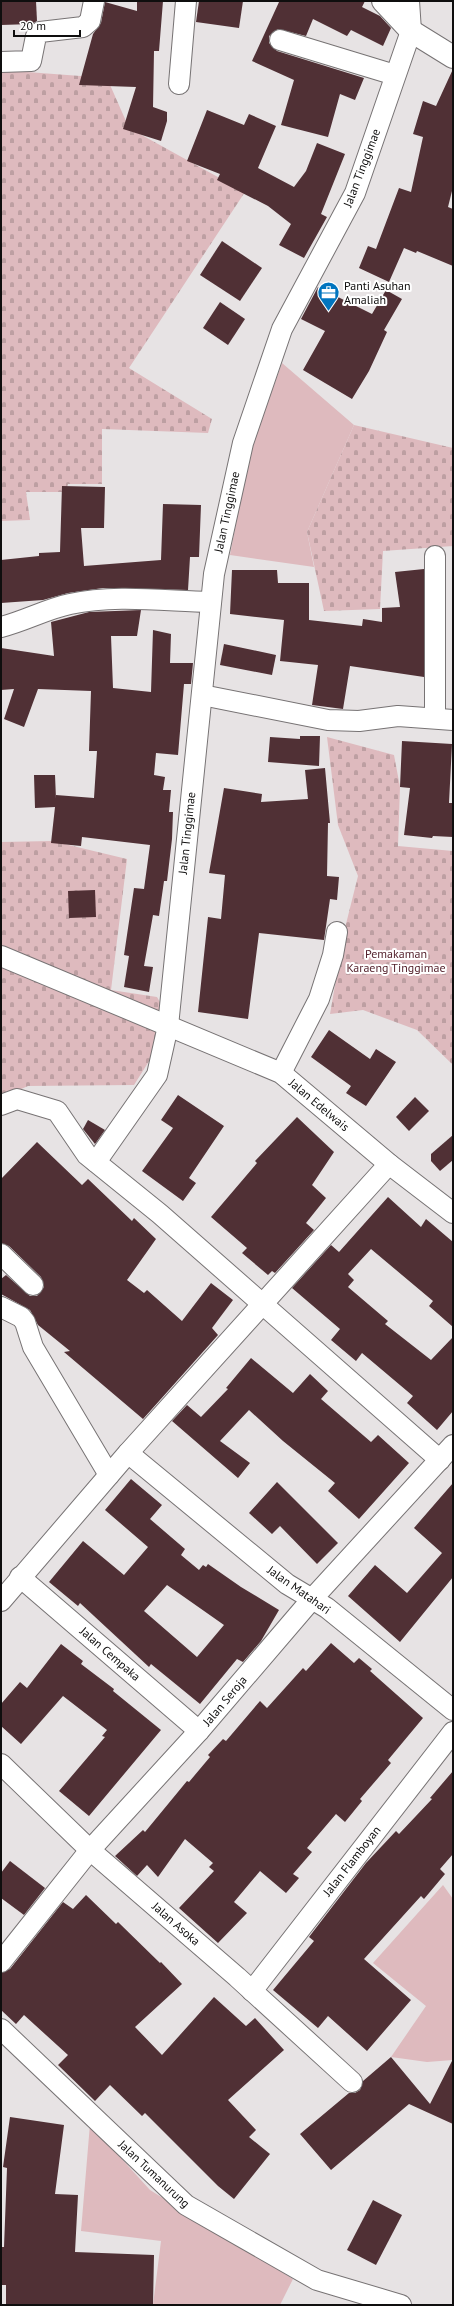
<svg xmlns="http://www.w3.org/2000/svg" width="454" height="2306" viewBox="0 0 454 2306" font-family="'PT Sans',sans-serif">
	<defs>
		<pattern id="cemetery-stones" width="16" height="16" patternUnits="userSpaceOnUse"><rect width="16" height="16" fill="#debabe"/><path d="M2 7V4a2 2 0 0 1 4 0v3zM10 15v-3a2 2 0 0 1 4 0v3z" fill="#bd9fa2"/></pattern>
	</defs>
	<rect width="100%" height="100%" fill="#e7e3e4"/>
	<g fill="#debabe">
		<path d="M282,363l72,62 -47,107 7,35 -84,-12 19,-101z"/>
		<path d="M443,1885l10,14v161l-26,2 -36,-5 35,-51 -53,-43z"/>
		<path d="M90,2124l60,66 143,89 -13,26h-127l8,-64 -80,-10z"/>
	</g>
	<g fill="url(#cemetery-stones)">
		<path d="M1,70l106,8 22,50 116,64 -116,176 83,51 -4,14 -106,-4v55h-34l-2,8h-40l4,28 -29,1z"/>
		<path d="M354,425l99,23v98l-70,5 -3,58 -56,2 -17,-79z"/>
		<path d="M327,737l67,18 6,32 -2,59 55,5v214l-36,-35 -54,-20 -33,4 15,-86 13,-52 -20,-51z"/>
		<path d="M52,841l75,18 -16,131 46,7 4,7 2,35 -29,46 -106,1 -27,12v-256z"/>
	</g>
	<g fill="#503035" fill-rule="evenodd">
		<path d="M1,1h35l1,20 -5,3 -31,1z"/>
		<path d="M137,1h26l-4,50h-5l-1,56 14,5v9l-6,20 -38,-12 13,-42 -57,-2 14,-51 8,-11 4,-21 32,9z"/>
		<path d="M199,1h44l-4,27 -43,-6z"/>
		<path d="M276,1h89l-3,6 18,9 11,12 -8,18 -32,-16 -4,6 -34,-17 -7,17 -28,-7 -9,7v7l8,8 87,27 -9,22 -15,-6 -12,43 -47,-12 13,-45 -42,-19 27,-59z"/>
		<path d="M453,69v118l-5,20 5,2v57l-36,-15 -1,2 -12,-5 -15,34 -30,-14 9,-22 8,3 23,-61 12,4 12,-55 -10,-3 10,-33 13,5z"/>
		<path d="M207,110l37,15 5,-11 27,12 -18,42 36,19 12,-16 11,-28 28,11 -24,60 6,3 -23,41 -25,-13 12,-21 -23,-18 -51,-26 3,-6 -33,-13z"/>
		<path d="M222,241l40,27 -22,33 -40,-26z"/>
		<path d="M318,287l54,27 14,-24 16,9 -18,31 3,2 -18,39 -17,28 -49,-29 22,-39 -24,-12z"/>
		<path d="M220,302l25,17 -17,26 -25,-17z"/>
		<path d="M62,486l43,1 -1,41h-23l3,38 77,-6 2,-56 38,1 -2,52h-9l-2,33 -85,-2 -35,5 -25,7 -42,3v-43l38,-4v-3l21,-1z"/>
		<path d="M424,569v108l-74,-11 -7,43 -31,-4 6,-40 -38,-4 4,-41 -54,-6 2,-44h45l1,13h31v37l53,6 1,-7 19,3v-14l18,-1 -5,-35z"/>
		<path d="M141,610l-4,26h-26l2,52 38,4 2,-62 18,4 -1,29h23l-2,21h-7l-6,71 -22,-2 -2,22 11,2 -2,13h8l-2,22h4l-1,27 -5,42h-3l-5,35 -6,-1 -9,51 9,1 -4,25 -25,-5 5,-31 -5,-1 10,-67 10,1 6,-44 -68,-8 -1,9 -30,-3 4,-36 -20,1 -1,-33h21l1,24v-4l38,3 3,-47h-8l2,-60 -53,-2 -14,38 -20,-8 10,-30 -13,1v-42l53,8 -3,-34 38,-10z"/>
		<path d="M224,644l52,11 -4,20 -52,-10z"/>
		<path d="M300,736h20l-1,30 -51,-4 2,-25 30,2z"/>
		<path d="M402,741l50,3 -3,59h4v34l-20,-1 -1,2 -28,-3 6,-47 -10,-1z"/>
		<path d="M325,768l5,55h-2l-1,53 12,1 -2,23 -7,-1 -6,41 -65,-7 -11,86 -50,-7 10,-95 13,2 4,-44 -16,-2 15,-85 38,6 -1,8 47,-3 -3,-29z"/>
		<path d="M95,890l1,27 -27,1 -1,-27z"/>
		<path d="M329,1030l41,29 6,-10 20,13 -30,44 -20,-13 5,-7 -40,-29z"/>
		<path d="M178,1095l46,31 -35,52 7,5 -13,18 -41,-30 31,-43 -12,-8z"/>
		<path d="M415,1097l14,14 -20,20 -13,-14z"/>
		<path d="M297,1117l37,35 -22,33 14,13 -20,25 8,7 -39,43 -3,-2 -4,4 -26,-22 5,-5 -36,-31 46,-54 -2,-2z"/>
		<path d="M88,1120l17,10 -10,14 -12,-15z"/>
		<path d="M453,1135v25l-13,11 -9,-10v-7z"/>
		<path d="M37,1142l45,43 6,-6 44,42 2,-3 22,21 -29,41 17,13 3,-3 35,31 29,-38 22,17 -21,28 6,7 -75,84 -79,-67 6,-1 -32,-26 -8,-15 -29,-16v-15l5,-4 24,21h7l7,-9 -3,-10 -32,-31 -8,-3v-64z"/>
		<path d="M388,1197l33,30 5,-8 27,23v85l-24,-21 4,-5 -62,-52 -23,25 6,6 -6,7 40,34 -3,3 46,36 22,-23v74l-16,19 -30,-27 6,-7 -51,-43 -6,8 -25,-21 9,-11 -48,-41 39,-43 8,7z"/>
		<path d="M251,1358l42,35 17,-19 18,17 -7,8 50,43 7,-7 31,28 -50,56 -31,-28 7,-8 -52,-42 -34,-31 -29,31 30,22 -12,15 -66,-57 15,-16 14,12 27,-28 -2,-1z"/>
		<path d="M131,1479l31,26 -12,14 35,30 -4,6 18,15 4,-5 3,2 2,-3 33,23 38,23 -18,31 -18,21 -6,-3 -37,45 -49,-40 -2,3 -69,-64 -2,3 -29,-24 34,-41 41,34 24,-28 -43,-37zM167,1585l57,40 -27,32 -53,-46z"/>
		<path d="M277,1482l61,61 -21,21 -37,-38 -8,8 -23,-21z"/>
		<path d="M453,1483v94l-53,65 -52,-46 27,-31 32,28 35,-40 -28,-25z"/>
		<path d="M331,1643l23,20 5,-5 13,11 -2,2 53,47 -35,42 3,3 -31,36 2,2 -17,21 -9,-8 -29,34 5,4 -19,22 6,4 -13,15 -26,-22 -26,31 13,11 -29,30 -39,-35 35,-37 -5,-4 4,-4 -28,-24 -27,38 -11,-12 -10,11 -22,-20 28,-26 2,2 42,-51 2,1 21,-25 -2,-2 15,-16 3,2 34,-40 7,7 36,-40 3,3z"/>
		<path d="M61,1644l22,17 -2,3 33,25 -1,2 48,39 -72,86 -30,-25 46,-54 -3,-1 5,-6 -44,-34 -42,48 -20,-18v-22l19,-22 7,6z"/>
		<path d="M453,1771v83l-13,15 5,5 -21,25 -3,-3 -57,63 47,41 -44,51 -39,-35 -10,12 -45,-38 41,-49 -5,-4 57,-74 30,-32 3,3 33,-35 -2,-1z"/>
		<path d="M10,1861l35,27 -21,27 -23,-17v-25z"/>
		<path d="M86,1895l30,29 2,-2 42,41 1,-1 21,22 -47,43 27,28 52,-58 32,29 9,-8 29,32 -56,50 28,30 -7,7 21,17 -36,45 -16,-13 -73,-73 -3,3 -32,-31 -15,16 -37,-36 10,-10 -44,-40 -8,9 -15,-14v-37l9,-4 53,-67 10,7z"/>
		<path d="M391,2057l39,47 23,-45v65l-44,-20 -78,66 -31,-36 49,-41h6l5,-3 3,-9z"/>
		<path d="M10,2117l54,8 -9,69 23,1 -3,57 79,3 -1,50h-147v-20h-5v-38h3l3,-79 -4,-1z"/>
		<path d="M373,2200l29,15 -26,50 -29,-15z"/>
	</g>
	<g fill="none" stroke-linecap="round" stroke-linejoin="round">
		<defs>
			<g id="minor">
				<path d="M280,40l115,35"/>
				<path d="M1,62l30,-1 5,-25 4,-4 43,-5 7,-6 4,-20"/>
				<path d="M179,84l7,-83"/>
				<path d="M1,627c24,-6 45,-18 69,-23 45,-10 95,-3 140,-2"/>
				<path d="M202,695l126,25 31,1 39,-5 55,4"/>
				<path d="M435,718v-162"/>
				<path d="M1,956l280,117 108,91 64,49"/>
				<path d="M281,1073l38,-74 14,-44 4,-23"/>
				<path d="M1,1105l16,-6 40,12 30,44 73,59 280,246"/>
				<path d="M96,1162l61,-87 11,-49 46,-452 29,-131 39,-114 73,-136 56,-162 -2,-30"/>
				<path d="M1,1254l32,31"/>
				<path d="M1,1307l20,10 4,5 8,25 76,128"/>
				<path d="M128,1453l159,131 40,24 126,102"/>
				<path d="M20,1577l179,154"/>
				<path d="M1,1601l127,-148 261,-289"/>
				<path d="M1,1764l89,86 147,127 115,105"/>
				<path d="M1,1962l89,-112 109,-119 113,-132 141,-154"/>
				<path d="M252,1991l201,-259"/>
				<path d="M1,2029l185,176 131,75 84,25"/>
			</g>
			<path id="tertiary" d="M383,1l28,30 42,26"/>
		</defs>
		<use href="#minor" stroke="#777374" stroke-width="22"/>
		<use href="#tertiary" stroke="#777374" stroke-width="24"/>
		<use href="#minor" stroke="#fff" stroke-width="20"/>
		<use href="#tertiary" stroke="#fff" stroke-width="22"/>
	</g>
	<defs>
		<symbol id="office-pin" viewBox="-11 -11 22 30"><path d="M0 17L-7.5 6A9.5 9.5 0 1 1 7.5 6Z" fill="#0175bf" stroke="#fff"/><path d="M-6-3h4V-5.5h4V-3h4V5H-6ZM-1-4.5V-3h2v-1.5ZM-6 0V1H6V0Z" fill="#fff"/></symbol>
	</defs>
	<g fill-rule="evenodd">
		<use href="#office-pin" x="316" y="280" width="25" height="34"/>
	</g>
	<g text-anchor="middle" stroke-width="4" stroke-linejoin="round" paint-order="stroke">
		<g font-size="12" fill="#0f0e0e" stroke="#fff">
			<text transform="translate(362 168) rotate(-69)" y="4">Jalan Tinggimae</text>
			<text transform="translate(227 512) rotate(-78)" y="4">Jalan Tinggimae</text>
			<text transform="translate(187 833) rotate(-84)" y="4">Jalan Tinggimae</text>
			<text transform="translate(319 1105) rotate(40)" y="4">Jalan Edelwais</text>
			<text transform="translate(299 1590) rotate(35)" y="4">Jalan Matahari</text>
			<text transform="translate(110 1654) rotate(41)" y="4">Jalan Cempaka</text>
			<text transform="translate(225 1701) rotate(-50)" y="4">Jalan Seroja</text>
			<text transform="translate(352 1861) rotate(-52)" y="4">Jalan Flamboyan</text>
			<text transform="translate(176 1924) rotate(41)" y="4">Jalan Asoka</text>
			<text transform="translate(154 2174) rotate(43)" y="4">Jalan Tumanurung</text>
		</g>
		<g font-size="12" fill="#0f0e0e" stroke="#fff" text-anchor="start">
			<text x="344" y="290">Panti Asuhan<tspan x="344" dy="14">Amaliah</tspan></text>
		</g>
		<g font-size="12" fill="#511e29" stroke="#fff">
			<text x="396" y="958">Pemakaman<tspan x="396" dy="14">Karaeng Tinggimae</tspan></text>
		</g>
	</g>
	<rect width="454" height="2306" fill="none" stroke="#0f0e0e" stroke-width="4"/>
	<path d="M14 30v6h66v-6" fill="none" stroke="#0f0e0e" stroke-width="2"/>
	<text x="20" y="30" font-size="12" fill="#0f0e0e" stroke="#ffffff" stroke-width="3" paint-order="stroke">20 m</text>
</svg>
